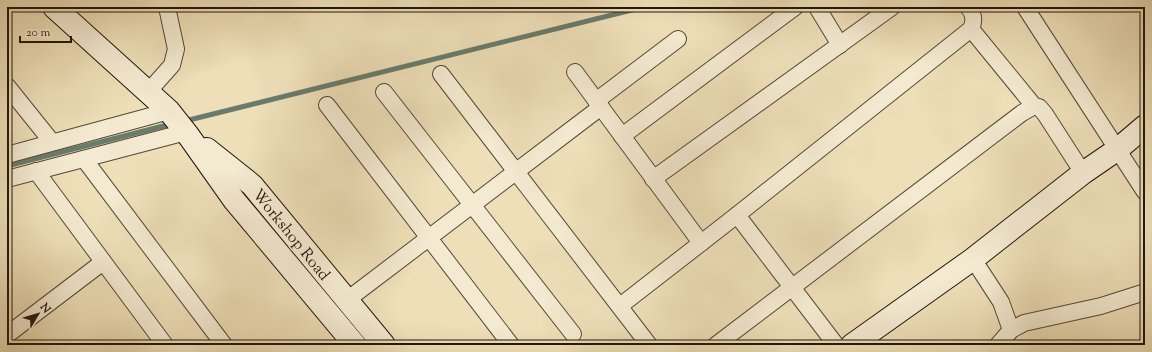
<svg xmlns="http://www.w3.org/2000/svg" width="1152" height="352" viewBox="0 0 1152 352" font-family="'Sorts Mill Goudy',serif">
	<rect width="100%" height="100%" fill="#eedfb8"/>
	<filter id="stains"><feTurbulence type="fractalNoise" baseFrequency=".005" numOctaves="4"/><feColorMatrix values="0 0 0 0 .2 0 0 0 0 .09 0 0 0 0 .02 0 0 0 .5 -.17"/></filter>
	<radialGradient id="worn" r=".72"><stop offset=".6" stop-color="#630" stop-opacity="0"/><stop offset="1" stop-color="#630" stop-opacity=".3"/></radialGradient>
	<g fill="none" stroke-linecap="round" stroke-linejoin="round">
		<g stroke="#697b6c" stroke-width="5">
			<path d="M185,121l459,-114"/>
			<path d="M7,166l164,-42"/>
		</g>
		<defs>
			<g id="street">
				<path d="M817,7l23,38"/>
				<path d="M1025,7l120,185"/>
				<path d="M971,29l63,77"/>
				<path d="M575,72l126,171"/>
				<path d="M441,74l208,271"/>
				<path d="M7,86l45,56"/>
				<path d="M148,92l24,-27 4,-16 -9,-42"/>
				<path d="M384,92l189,242"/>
				<path d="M596,101l82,-62"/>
				<path d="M327,105l184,240"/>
				<path d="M622,136l173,-129"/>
				<path d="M7,155l162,-44"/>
				<path d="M84,159l140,186"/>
				<path d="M36,171l129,174"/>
				<path d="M7,179l179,-47"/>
				<path d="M653,179l239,-172"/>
				<path d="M737,215l99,130"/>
				<path d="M973,259l28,43 10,28"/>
				<path d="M347,300l254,-193"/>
				<path d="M620,306l117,-91 234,-186c4,-9 3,-15 -3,-22"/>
				<path d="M7,335l96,-73"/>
				<path d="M716,345l306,-232 12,-7 5,1 6,7 38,59"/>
				<path d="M998,345l13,-15 13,-7 77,-17 44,-14"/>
			</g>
			<g id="secondary">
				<path d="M54,7l115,104 19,24 46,65 121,145"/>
				<path d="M207,149l45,36 132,160"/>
				<path d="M852,345l121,-86 110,-86 35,-24 27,-23"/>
			</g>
		</defs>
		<use href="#street" stroke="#544936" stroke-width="18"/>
		<use href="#secondary" stroke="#20170b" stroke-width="24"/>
		<use href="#street" stroke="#f4ead1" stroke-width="16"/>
		<use href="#secondary" stroke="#f4ead1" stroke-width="22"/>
	</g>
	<g text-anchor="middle" stroke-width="3" stroke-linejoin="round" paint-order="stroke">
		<g font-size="16" fill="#20170b" stroke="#f4ead1">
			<text transform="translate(292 234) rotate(51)" y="6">Workshop Road</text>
		</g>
	</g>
	<rect width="1152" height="352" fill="none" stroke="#eedfb8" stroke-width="24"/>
	<rect x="8" y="8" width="1136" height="336" fill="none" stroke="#20170b" stroke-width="2"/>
	<rect x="12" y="12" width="1128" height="328" fill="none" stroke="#20170b"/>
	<g transform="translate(38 314) rotate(52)" stroke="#f4ead1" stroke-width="3" paint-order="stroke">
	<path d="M0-3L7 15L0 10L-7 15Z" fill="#20170b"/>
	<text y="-6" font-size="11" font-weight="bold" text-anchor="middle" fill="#20170b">N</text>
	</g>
	<path d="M20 36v6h51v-6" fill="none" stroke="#20170b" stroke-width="2"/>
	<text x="26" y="36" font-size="12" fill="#20170b" stroke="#f4ead1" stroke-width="3" paint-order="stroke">20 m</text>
	<rect width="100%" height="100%" filter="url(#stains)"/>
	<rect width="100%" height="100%" fill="url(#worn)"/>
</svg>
